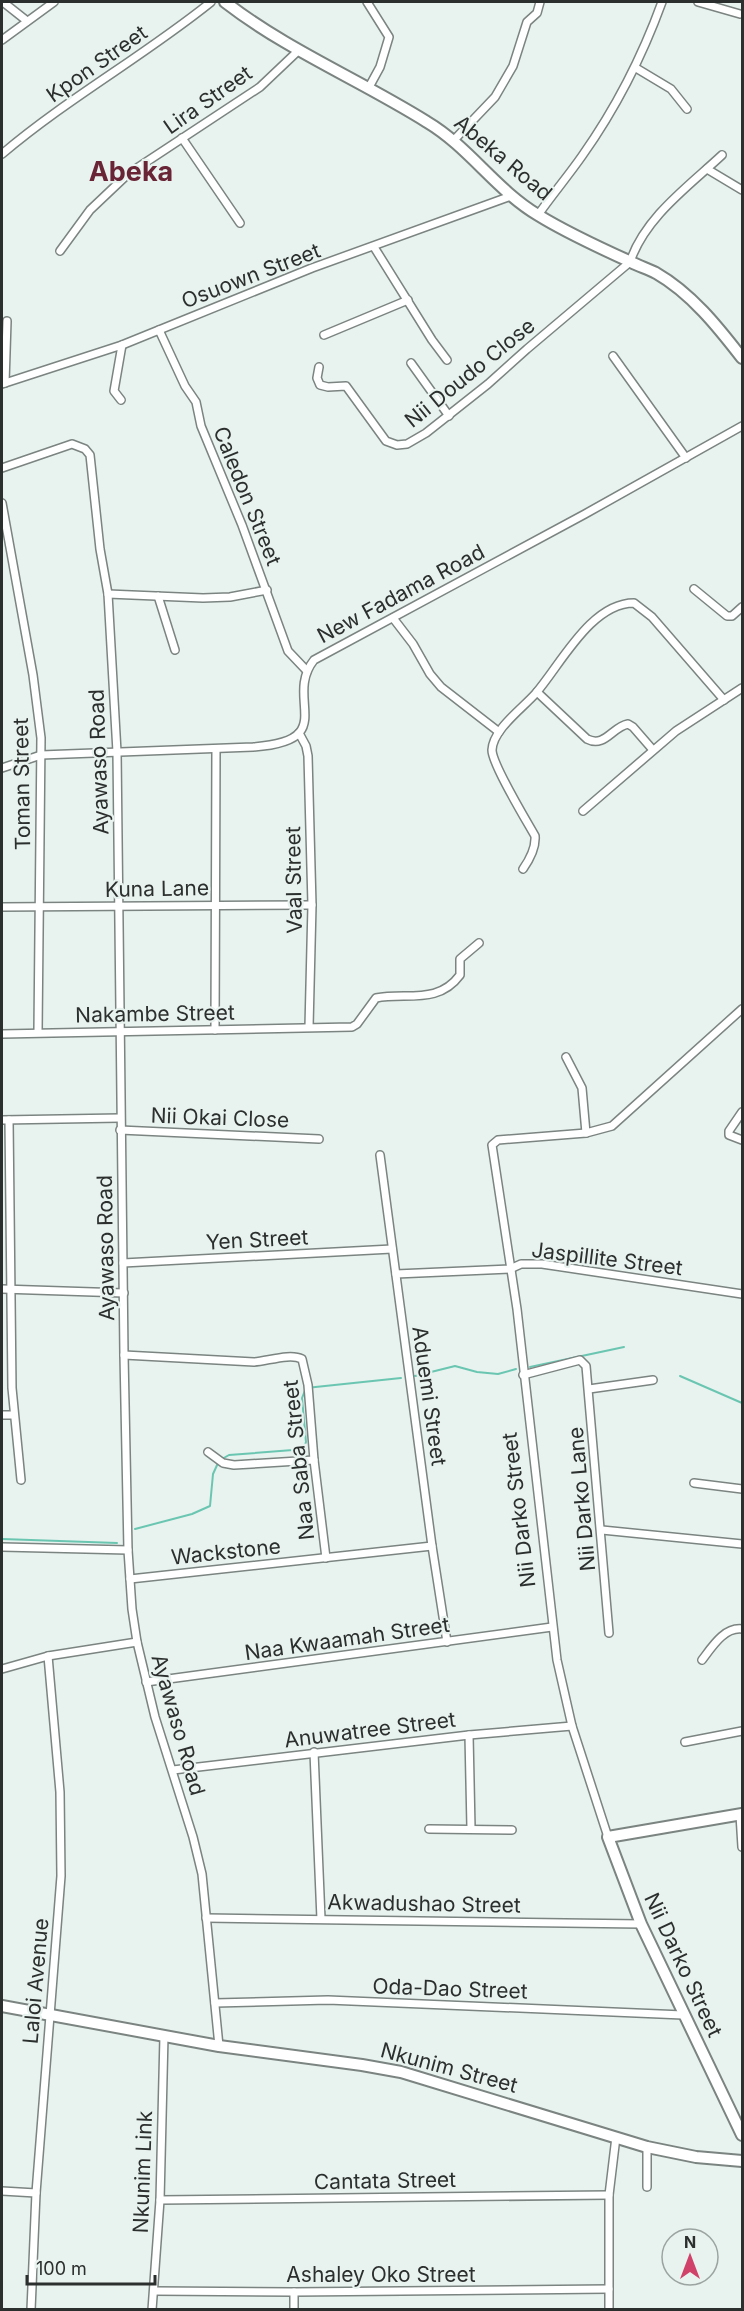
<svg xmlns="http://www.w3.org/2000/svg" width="744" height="2311" viewBox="0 0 744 2311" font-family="Inter,sans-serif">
	<rect width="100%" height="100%" fill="#e8f2ef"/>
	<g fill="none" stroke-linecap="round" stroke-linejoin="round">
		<g stroke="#6ac6b1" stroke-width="2">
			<path d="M530,1367l94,-20"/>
			<path d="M415,1376l40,-10 22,6 21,2 18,-5"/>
			<path d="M680,1376l62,27"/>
			<path d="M222,1459l7,-4 64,-5 11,-3 2,-5 -4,-44 4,-10 95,-10"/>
			<path d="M135,1529l57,-15 18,-8 3,-32 5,-11"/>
			<path d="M2,1539l115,4"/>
		</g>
		<defs>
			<g id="street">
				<path d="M3,2l24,19"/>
				<path d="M367,2l22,35 -9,30 -12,22"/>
				<path d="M698,2l42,12"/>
				<path d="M2,40l52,-38"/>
				<path d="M636,68l35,21 16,20"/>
				<path d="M182,138l58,85"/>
				<path d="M454,140l41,-43 18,-31 14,-44 10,-9 3,-11"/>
				<path d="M2,154c66,-56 142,-98 209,-152"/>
				<path d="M707,169l35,21"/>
				<path d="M538,215c14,-20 30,-39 44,-59 34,-48 60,-99 80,-154"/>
				<path d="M374,247l58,93 15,20"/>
				<path d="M60,251l30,-41 38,-36 132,-87 39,-37"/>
				<path d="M159,330l26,56 11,16 5,24 41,99 46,126 19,20"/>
				<path d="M324,335l84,-35"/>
				<path d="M613,356l73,102"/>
				<path d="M411,363l38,53"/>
				<path d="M319,367l-2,11 3,7 8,2 18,-1 40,55 11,4 10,-1 19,-11 62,-49 39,-35 103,-87c15,-45 59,-76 92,-107"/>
				<path d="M5,383l2,-62"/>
				<path d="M2,384l120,-39 190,-77 199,-72"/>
				<path d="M121,400l-7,-9 8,-46"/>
				<path d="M2,468l70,-24 13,5 5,6 10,94 8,45 9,158 7,603 4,195 4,59 5,33 18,75 38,120 9,37 17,172"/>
				<path d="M2,503l31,172 8,63 -3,294"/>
				<path d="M694,589l33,27h5l10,-9"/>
				<path d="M108,594l95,4 27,-1 37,-7"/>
				<path d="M158,596l17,54"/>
				<path d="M393,618l20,26 17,30 11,13 58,45"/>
				<path d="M537,692l50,47c18,9 25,-12 41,-15l5,3 20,23"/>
				<path d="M299,733l7,13 2,10 4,149 -3,122"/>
				<path d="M2,768l39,-13 212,-8c88,-6 30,-48 61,-87l271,-146 157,-88"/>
				<path d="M583,811l93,-80 66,-43"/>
				<path d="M523,869c7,-10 13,-21 12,-33 -9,-16 -43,-72 -43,-86 1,-21 31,-42 44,-57 25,-29 55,-90 98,-90l18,14 72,83"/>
				<path d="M2,907l310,-2"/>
				<path d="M215,1030l1,-281"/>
				<path d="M2,1034l350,-7 5,-3 19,-26c30,-6 62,7 84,-23v-16l19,-16"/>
				<path d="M566,1057l16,31 4,45"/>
				<path d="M742,1112l-13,19v4l13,5"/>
				<path d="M2,1120l118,-2"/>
				<path d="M9,1120l3,268 9,92"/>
				<path d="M120,1130l199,9"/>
				<path d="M380,1155l52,391 15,96"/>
				<path d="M123,1263l269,-14"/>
				<path d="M396,1274l114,-5 11,-5h21l200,30"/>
				<path d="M2,1289l122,4"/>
				<path d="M124,1355l130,7c14,-1 36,-9 48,-3l6,26 6,75 12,98"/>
				<path d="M523,1375l57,-15 6,6 23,267"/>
				<path d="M589,1389l64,-9"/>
				<path d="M2,1415h12"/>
				<path d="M208,1452l15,11 11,2 80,-5"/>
				<path d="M694,1483l48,6"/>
				<path d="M602,1530l140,14"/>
				<path d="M2,1547l126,3"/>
				<path d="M130,1579l302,-33"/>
				<path d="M702,1660c10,-13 22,-33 40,-31"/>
				<path d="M2,1669l46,-13 89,-14"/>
				<path d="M146,1682l406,-55"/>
				<path d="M469,1735l2,93"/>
				<path d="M685,1742l57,-11"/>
				<path d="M314,1752l7,167"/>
				<path d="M173,1770l296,-35 103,-9"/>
				<path d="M740,1815l2,32"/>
				<path d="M429,1829l83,1"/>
				<path d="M608,1837l-36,-111 -15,-66 -40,-351 -25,-164 6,-5 88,-7 26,-7 130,-117"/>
				<path d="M206,1918l435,6"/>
				<path d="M215,2003l113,-3 355,15"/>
				<path d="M647,2187v-40"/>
				<path d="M2,2191l34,2"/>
				<path d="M160,2200l449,-5"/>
				<path d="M154,2291l140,1 315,-3"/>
				<path d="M31,2310l5,-117 25,-317 -1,-84 -12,-136"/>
				<path d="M152,2310l8,-110 4,-164"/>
				<path d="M294,2310v-18"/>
				<path d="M609,2310v-115l7,-58"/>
			</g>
			<g id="secondary">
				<path d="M225,2c62,48 135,78 202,120 42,25 69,68 111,93 29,18 62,33 93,47 8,4 17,7 25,11 35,20 62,54 86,85"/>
				<path d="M742,1814l-134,23 33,87 101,211"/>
				<path d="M2,2006l217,40 143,19 39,7 246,75 49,10 46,4"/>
			</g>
		</defs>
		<use href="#street" stroke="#7b8481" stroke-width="10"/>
		<use href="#secondary" stroke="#7b8481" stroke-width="14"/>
		<use href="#street" stroke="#fff" stroke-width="7"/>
		<use href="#secondary" stroke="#fff" stroke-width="10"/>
	</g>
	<g text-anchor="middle" stroke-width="4.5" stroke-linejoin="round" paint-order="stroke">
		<g font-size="21" fill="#2b2f2d" stroke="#e8f2ef">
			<text transform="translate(97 64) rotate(-35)" y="7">Kpon Street</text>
			<text transform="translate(208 100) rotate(-35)" y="7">Lira Street</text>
			<text transform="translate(503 158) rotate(40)" y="7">Abeka Road</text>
			<text transform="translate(251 276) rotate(-21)" y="7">Osuown Street</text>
			<text transform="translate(470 373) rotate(-39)" y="7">Nii Doudo Close</text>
			<text transform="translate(247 496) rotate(68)" y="7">Caledon Street</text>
			<text transform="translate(401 594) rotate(-28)" y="7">New Fadama Road</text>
			<text transform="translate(99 762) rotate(-92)" y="7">Ayawaso Road</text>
			<text transform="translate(22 784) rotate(-91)" y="7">Toman Street</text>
			<text transform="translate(294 880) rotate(-91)" y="7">Vaal Street</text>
			<text transform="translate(157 889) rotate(-1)" y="7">Kuna Lane</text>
			<text transform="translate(155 1014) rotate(-1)" y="7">Nakambe Street</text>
			<text transform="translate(220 1118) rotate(2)" y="7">Nii Okai Close</text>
			<text transform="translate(257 1240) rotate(-3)" y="7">Yen Street</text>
			<text transform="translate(106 1248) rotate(-91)" y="7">Ayawaso Road</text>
			<text transform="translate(607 1259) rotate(7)" y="7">Jaspillite Street</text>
			<text transform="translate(429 1396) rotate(82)" y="7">Aduemi Street</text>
			<text transform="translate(299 1460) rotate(-96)" y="7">Naa Saba Street</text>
			<text transform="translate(582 1499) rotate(-95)" y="7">Nii Darko Lane</text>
			<text transform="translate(519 1510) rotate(-97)" y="7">Nii Darko Street</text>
			<text transform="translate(226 1552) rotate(-6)" y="7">Wackstone</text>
			<text transform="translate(347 1639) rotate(-8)" y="7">Naa Kwaamah Street</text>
			<text transform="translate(178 1725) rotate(74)" y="7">Ayawaso Road</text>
			<text transform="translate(370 1730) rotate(-7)" y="7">Anuwatree Street</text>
			<text transform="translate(424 1904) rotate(1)" y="7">Akwadushao Street</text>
			<text transform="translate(683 1965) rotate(65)" y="7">Nii Darko Street</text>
			<text transform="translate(36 1981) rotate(-85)" y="7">Laloi Avenue</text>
			<text transform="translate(450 1989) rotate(2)" y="7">Oda-Dao Street</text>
			<text transform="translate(449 2068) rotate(15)" y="7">Nkunim Street</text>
			<text transform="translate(143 2172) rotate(-88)" y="7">Nkunim Link</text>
			<text transform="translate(385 2181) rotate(-1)" y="7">Cantata Street</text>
			<text x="381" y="2282">Ashaley Oko Street</text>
		</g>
		<g font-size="27" font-weight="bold" fill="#692436" stroke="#e8f2ef">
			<text x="131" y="181">Abeka</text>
		</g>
	</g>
	<rect width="744" height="2311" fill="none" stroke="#2b2f2d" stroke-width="6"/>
	<g transform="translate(690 2257)"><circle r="28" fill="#e8f2ef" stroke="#9ca4a1" stroke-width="1.5"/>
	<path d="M0-4.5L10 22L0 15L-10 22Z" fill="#d1426a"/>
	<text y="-9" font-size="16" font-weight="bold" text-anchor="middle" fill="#2b2f2d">N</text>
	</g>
	<path d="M27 2275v9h128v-9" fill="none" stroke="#2b2f2d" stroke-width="3"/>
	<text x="36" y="2275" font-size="18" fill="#2b2f2d" stroke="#e8f2ef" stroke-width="4.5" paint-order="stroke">100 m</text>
</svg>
